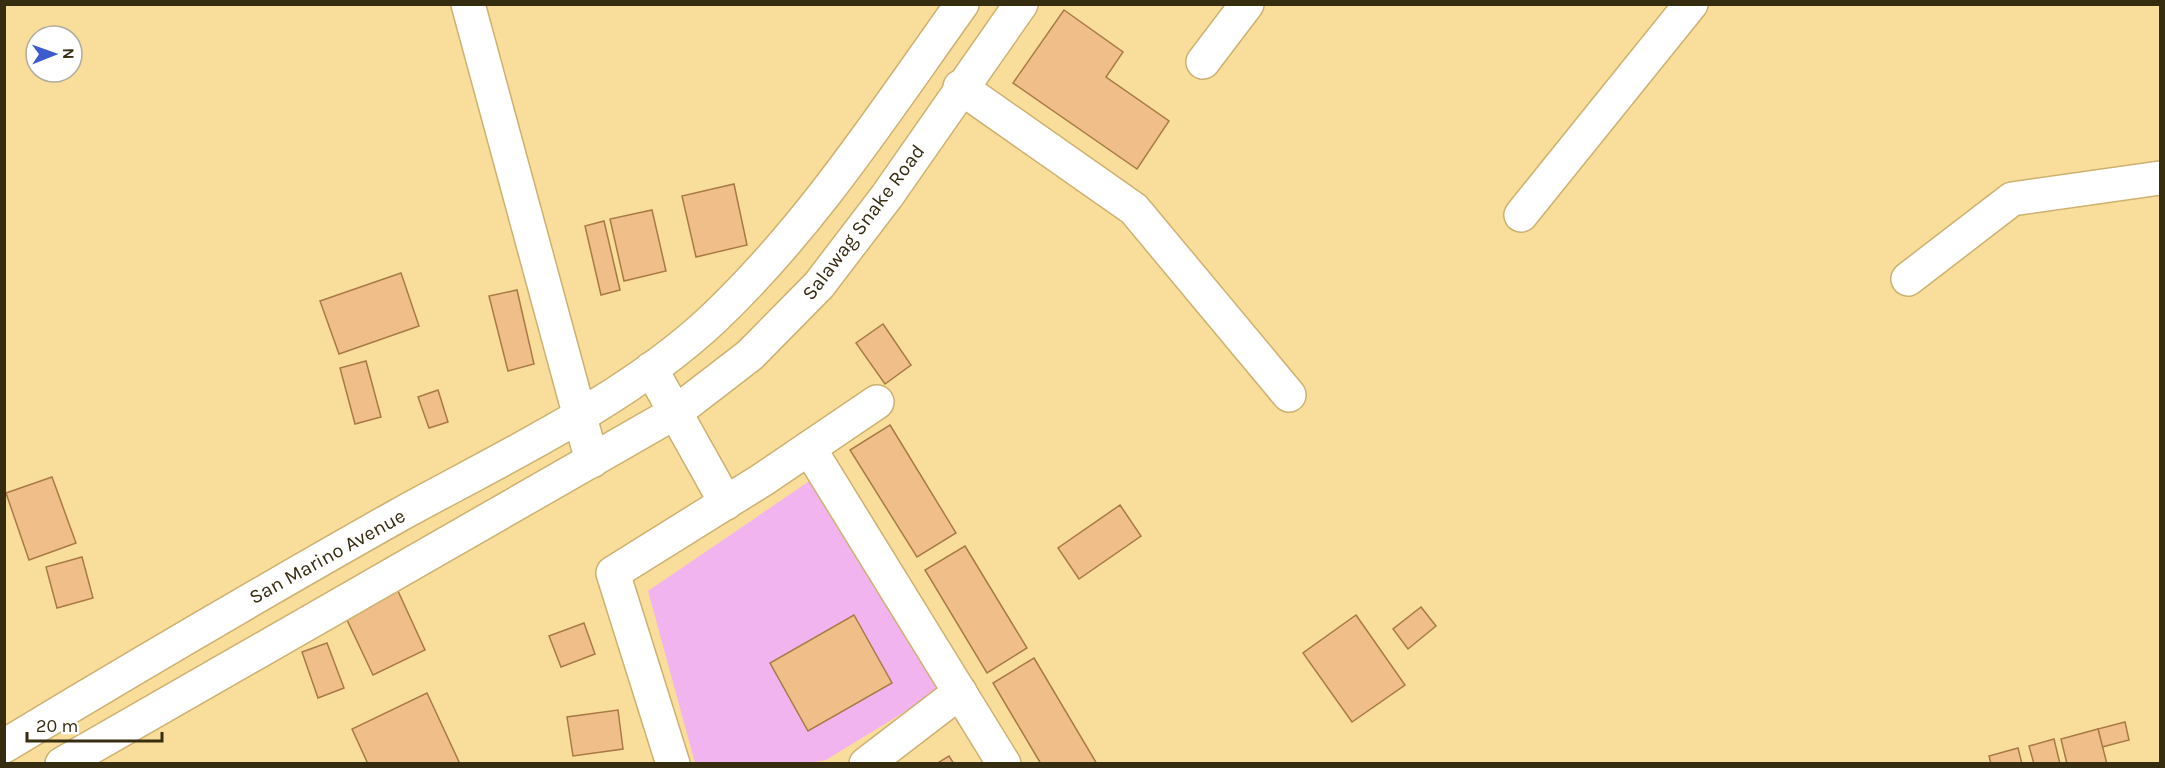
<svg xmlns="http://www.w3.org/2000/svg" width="2165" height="768" viewBox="0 0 2165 768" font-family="Karla,sans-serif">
	<rect width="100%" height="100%" fill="#f9de9b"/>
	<path fill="#f2b4ee" d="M811,480l129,210 -114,70 -24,4 -107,-1 -47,-172z"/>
	<g fill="#f0bf89" stroke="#a87a46" stroke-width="1.5">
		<path d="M1064,10l59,42 -17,25 63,44 -32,48 -124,-86z"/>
		<path d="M734,184l13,61 -51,12 -14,-61z"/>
		<path d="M652,210l14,61 -42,10 -14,-62z"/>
		<path d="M604,221l16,69 -19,5 -16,-69z"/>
		<path d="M401,273l18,53 -80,28 -19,-53z"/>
		<path d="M517,290l17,74 -26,7 -19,-75z"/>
		<path d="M883,324l28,41 -26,19 -29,-41z"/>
		<path d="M366,361l15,56 -26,7 -15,-56z"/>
		<path d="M438,390l10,32 -19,6 -11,-31z"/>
		<path d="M890,425l66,108 -39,24 -67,-107z"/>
		<path d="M52,477l24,66 -47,17 -23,-67z"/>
		<path d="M1120,505l21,31 -62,43 -21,-31z"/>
		<path d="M965,546l62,102 -40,25 -62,-103z"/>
		<path d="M82,557l11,41 -36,10 -11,-41z"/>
		<path d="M392,578l33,72 -52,25 -34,-72z"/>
		<path d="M1421,607l15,19 -28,23 -15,-20z"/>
		<path d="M854,615l38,68 -84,48 -38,-68z"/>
		<path d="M1356,615l49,70 -53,37 -49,-69z"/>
		<path d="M584,623l11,31 -34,13 -12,-31z"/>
		<path d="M327,643l17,45 -26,10 -16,-46z"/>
		<path d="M1034,658l63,106h-56l-48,-81z"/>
		<path d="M427,693l33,71h-92l-16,-35z"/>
		<path d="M618,710l5,39 -50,7 -6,-39z"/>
		<path d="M2125,722l4,18 -27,7 -4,-18z"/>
		<path d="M2098,729l9,35h-40l-6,-25z"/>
		<path d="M2054,739l6,25h-26l-5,-18z"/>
		<path d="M2018,748l4,16h-31l-2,-8z"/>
		<path d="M949,756l5,8h-18z"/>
	</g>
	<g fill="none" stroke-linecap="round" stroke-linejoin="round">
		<defs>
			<g id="minor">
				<path d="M468,4l124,457"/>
				<path d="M1203,62l44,-58"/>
				<path d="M960,87l174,122 155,186"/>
				<path d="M1521,215l170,-211"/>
				<path d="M1908,279l104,-80 148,-21"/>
				<path d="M651,369l75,134"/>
				<path d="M809,448l195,316"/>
				<path d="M673,764l-60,-191 149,-93 115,-78"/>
				<path d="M866,764l94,-72"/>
			</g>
			<g id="major">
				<path d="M4,746c131,-79 262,-156 395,-231 103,-57 228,-115 314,-196 98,-93 171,-206 249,-315"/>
				<path d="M62,764l614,-352 74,-57 69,-70 68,-89 134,-192"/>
			</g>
		</defs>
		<use href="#minor" stroke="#ccb170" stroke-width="36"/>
		<use href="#major" stroke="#ccb170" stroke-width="36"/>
		<use href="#minor" stroke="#fff" stroke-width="33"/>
		<use href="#major" stroke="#fff" stroke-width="33"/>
	</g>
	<g text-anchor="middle" stroke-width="6" stroke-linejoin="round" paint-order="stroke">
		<g font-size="20" fill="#362c10" stroke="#fff">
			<text transform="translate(863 222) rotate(-53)" y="7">Salawag Snake Road</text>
			<text transform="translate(327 556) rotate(-29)" y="7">San Marino Avenue</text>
		</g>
	</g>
	<rect width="2165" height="768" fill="none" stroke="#362c10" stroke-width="12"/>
	<g transform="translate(54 54) rotate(89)"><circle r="28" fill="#ffffff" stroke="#afab9f" stroke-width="1.5"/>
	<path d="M0-4.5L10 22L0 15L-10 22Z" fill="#3d5bcd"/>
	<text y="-9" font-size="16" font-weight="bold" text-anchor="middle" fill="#362c10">N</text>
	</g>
	<path d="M27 732v9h135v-9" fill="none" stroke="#362c10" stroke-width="3"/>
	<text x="36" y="732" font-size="18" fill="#362c10" stroke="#ffffff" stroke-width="4.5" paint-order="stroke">20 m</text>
</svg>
